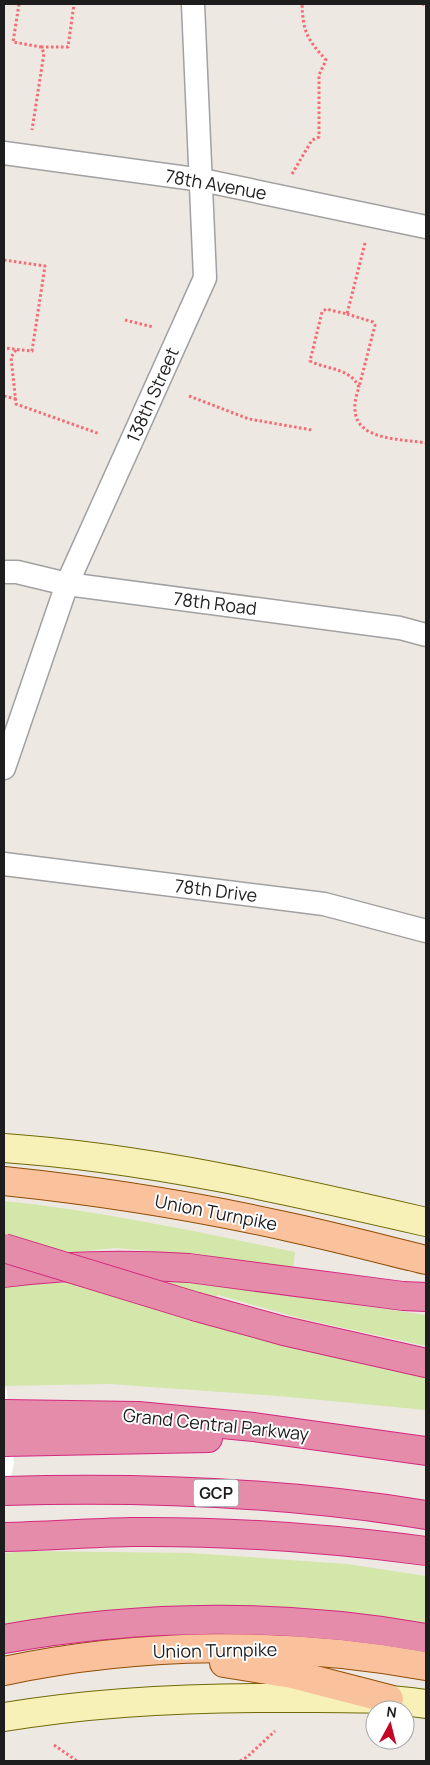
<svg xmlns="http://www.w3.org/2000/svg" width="430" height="1765" viewBox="0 0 430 1765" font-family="Manrope,sans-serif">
	<rect width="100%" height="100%" fill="#eee8e3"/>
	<g fill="#d2e7a9">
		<path d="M4,1201c98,10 194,31 291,51l-2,17 -84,-13 -94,-8 -111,12z"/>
		<path d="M185,1280l241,35v31l-123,-27 -85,-24 -25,23 233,56v36l-148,-14 -169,-12 -105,2v-100l10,-2z"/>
		<path d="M30,1551l160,2 157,11 79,12v48l-422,5v-76z"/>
	</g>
	<path fill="#fff" d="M4,1383l3,9 7,71 -10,48z"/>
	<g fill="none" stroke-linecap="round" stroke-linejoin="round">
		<defs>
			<g id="street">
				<path d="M4,153l198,27 224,47"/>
				<path d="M4,572h13l50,12 333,44 26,7"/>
				<path d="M4,768l63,-184 138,-306 -12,-274"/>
				<path d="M4,864l320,40 102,27"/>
			</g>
			<g id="secondary">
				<path d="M4,1148c143,10 283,42 422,74"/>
				<path d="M4,1717c96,-16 189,-20 286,-19 46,0 91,-1 136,6"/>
			</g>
			<g id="primary">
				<path d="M4,1181c96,10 191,25 285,46 46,10 92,22 137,33"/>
				<path d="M224,1663l68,11 97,25"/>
				<path d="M4,1671c137,-29 284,-30 422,-5"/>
			</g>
			<g id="highway">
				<path d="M4,1273c61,-8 123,-9 185,-5l214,28 23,1"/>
				<path d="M197,1307l87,24 142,32"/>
				<path d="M4,1414l134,2 116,11 172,24"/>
				<path d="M4,1442l204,-4"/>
				<path d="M4,1491c141,-4 283,1 422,24"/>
				<path d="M4,1537c42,-1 84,-4 126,-5 98,-1 198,6 296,19"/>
				<path d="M4,1639c138,-25 284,-26 422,-1"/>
			</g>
		</defs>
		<use href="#street" stroke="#a1a1a1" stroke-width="25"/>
		<use href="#secondary" stroke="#706a07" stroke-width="30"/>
		<use href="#primary" stroke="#914c04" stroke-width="30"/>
		<use href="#highway" stroke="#d3287e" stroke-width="30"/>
		<g stroke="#f66b73" stroke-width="3" stroke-dasharray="2.5 2.5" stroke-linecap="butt">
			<path d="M19,4l-6,38 28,5 3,6 -12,77"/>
			<path d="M422,4l4,1"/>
			<path d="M41,47h27l6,-43"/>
			<path d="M292,174l20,-34 7,-3v-62l7,-15c-19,-21 -23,-28 -24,-56"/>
			<path d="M365,243l-18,71 -21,-5 -4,3 -12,49c17,9 39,6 49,26 -2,7 -5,15 -4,23 1,31 49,29 71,33"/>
			<path d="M4,260l41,6 -13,85 -28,-3"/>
			<path d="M347,314l26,8 2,3 -16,62"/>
			<path d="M125,320l28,7"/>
			<path d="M16,350l-5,7 5,47 84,30"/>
			<path d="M4,396l12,3"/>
			<path d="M189,396l60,23 63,11"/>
			<path d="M54,1745l23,16"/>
			<path d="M240,1761l7,-4 28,-26"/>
		</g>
		<use href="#street" stroke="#fff" stroke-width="22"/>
		<use href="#secondary" stroke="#f7f0b7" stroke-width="28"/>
		<use href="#primary" stroke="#f9c29c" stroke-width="28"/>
		<use href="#highway" stroke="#e48caa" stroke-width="28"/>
		<defs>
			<path id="highway-bridge" d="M4,1248l193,59"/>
		</defs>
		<use href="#highway-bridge" stroke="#d3287e" stroke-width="30" stroke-linecap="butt"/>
		<use href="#highway-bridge" stroke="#e48caa" stroke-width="28"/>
	</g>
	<g text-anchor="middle" stroke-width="4" stroke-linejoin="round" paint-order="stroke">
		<rect fill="#fff" stroke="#616161" stroke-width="1" x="193.5" y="1479.5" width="45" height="27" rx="4"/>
		<g font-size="16" font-weight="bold" fill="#1d1d1d">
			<text x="216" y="1499">GCP</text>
		</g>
		<g font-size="18" fill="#1d1d1d" stroke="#fff">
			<text transform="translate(216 185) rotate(10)" y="6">78th Avenue</text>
			<text transform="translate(153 395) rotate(-66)" y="6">138th Street</text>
			<text transform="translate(215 604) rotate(7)" y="6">78th Road</text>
			<text transform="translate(216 891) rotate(7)" y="6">78th Drive</text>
			<text transform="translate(216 1213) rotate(11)" y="6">Union Turnpike</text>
			<text transform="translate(216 1425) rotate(6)" y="6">Grand Central Parkway</text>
			<text transform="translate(215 1651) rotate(-1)" y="6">Union Turnpike</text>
		</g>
	</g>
	<rect width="430" height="1765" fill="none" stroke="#1d1d1d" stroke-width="10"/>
	<g transform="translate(390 1725) rotate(7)"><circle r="24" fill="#ffffff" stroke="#a5a5a5"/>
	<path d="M0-4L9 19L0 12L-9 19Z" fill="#c40524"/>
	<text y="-8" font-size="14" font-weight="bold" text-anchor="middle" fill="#1d1d1d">N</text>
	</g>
</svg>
